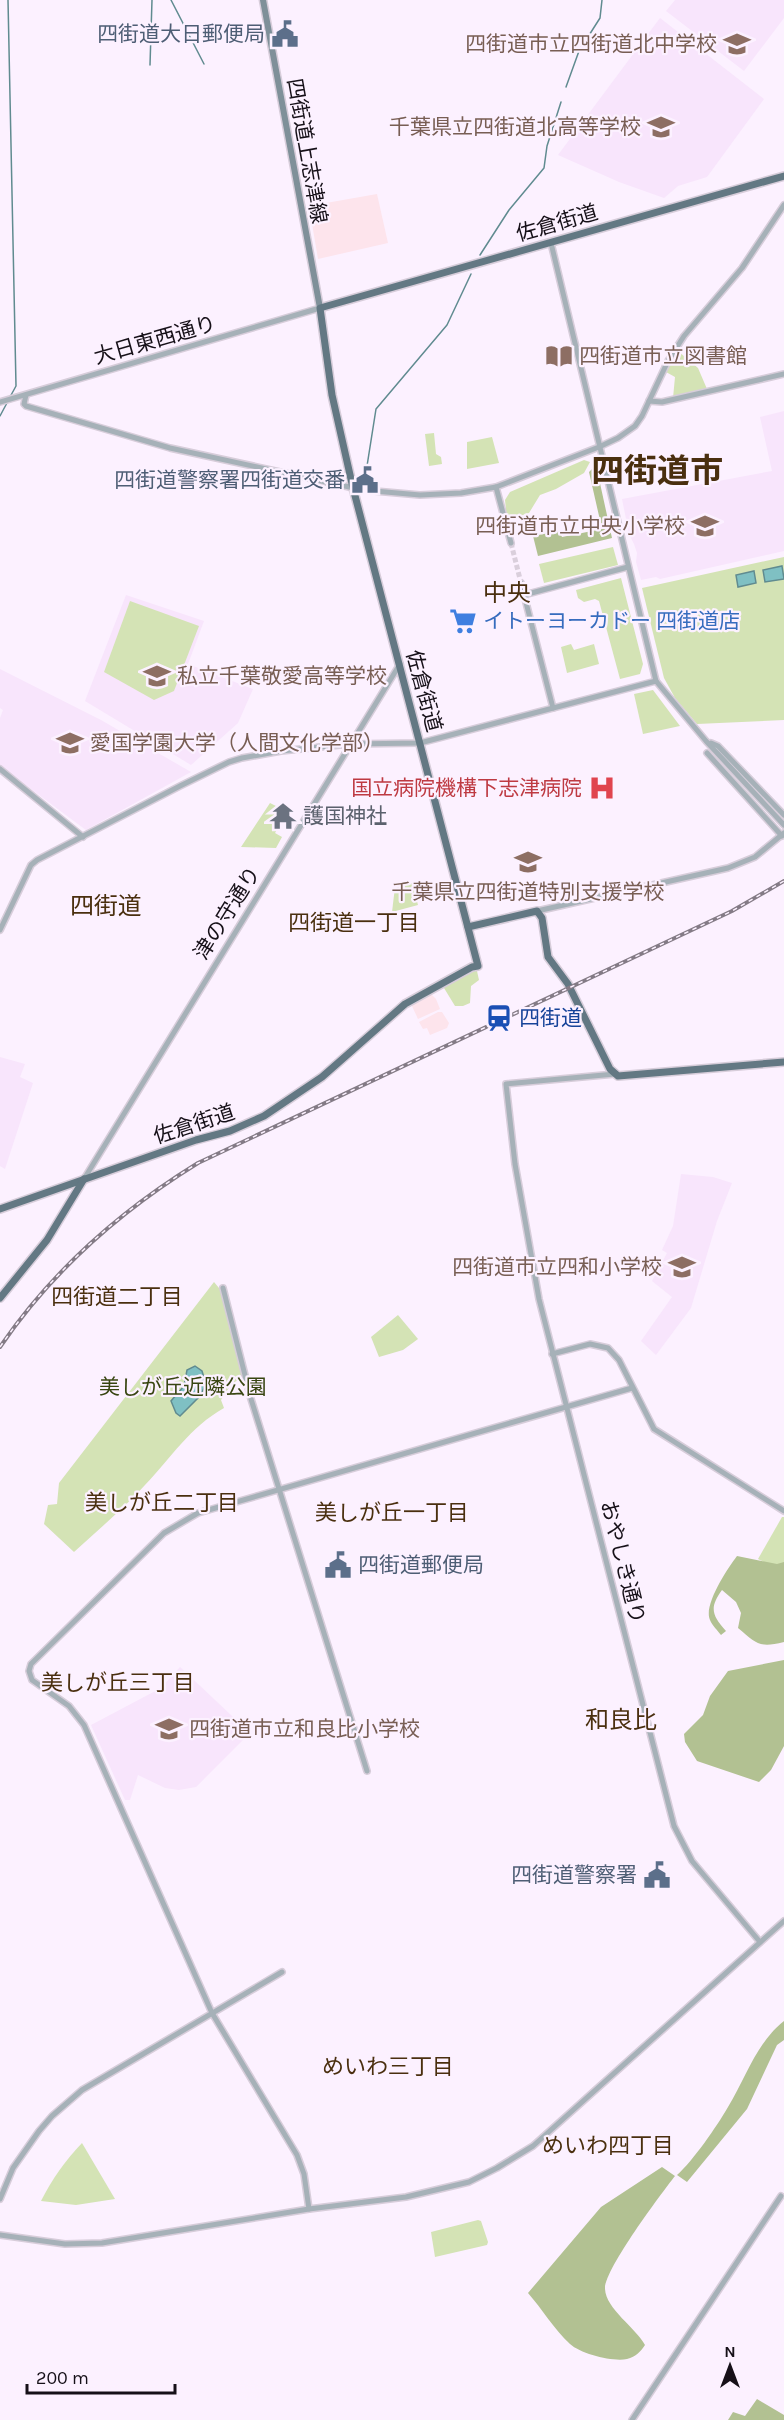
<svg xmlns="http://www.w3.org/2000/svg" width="784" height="2420" viewBox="0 0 784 2420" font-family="Karla,'Noto Sans JP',sans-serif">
	<rect width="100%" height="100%" fill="#fcf1ff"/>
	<g fill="#fde4ec">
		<path d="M377,194l11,49 -70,16 -9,-53z"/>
		<path d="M431,994l5,5 4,10 -22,10 -7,-15z"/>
		<path d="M438,1012h4l7,11 -2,5 -17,7 -3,-7 -4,1 -4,-7z"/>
	</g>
	<g fill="#f8e5fc">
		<path d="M675,0h109v18l-40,53 -78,-60z"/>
		<path d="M660,18l104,81 -57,78 -29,9 -14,12 -45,-16 -61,-27z"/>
		<path d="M784,411v140l-124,28 -4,-2 -15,3 -5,-18 1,-9 -3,-9 -5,-10 -7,-35 150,-28 -12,-54z"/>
		<path d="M126,595l78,26 -16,43 65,25 -15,34 -47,42 -106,-64z"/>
		<path d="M0,669l101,51 90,52 -105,58 -86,-64v-48l3,-8 -3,-2z"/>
		<path d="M0,1057l25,7 -5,13 13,6 -28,86 -5,-3z"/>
		<path d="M681,1174l32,3 19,6 -15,38 -26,87 -35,47 -15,-14 31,-44 -20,-16 15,-28 -5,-3 11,-24z"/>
		<path d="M180,1667l70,66 -54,54 -17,3 -14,-2 -27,-13 -8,25h-5l-34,-75 70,-37z"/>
	</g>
	<g fill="#d4e3b5">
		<path d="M678,351l20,17 9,21 -34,9 2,-21 -9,-5 1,-6z"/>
		<path d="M434,433l2,21 5,3 1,7 -13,2 -4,-32z"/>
		<path d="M492,437l7,26 -32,6v-27z"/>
		<path d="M584,460l6,2 -6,11 -28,16 -16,6 -11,18 -22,7 -2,-20 5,-8z"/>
		<path d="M613,547l5,18 -74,18 -5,-19z"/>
		<path d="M784,557v163l-87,4 -22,-26 -11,-20 -22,-90z"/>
		<path d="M621,578l22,86 -3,10 -20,5 -21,-78 -4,-2 -11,3 -6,-4 -2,-8z"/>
		<path d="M130,601l69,25 -25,65 -20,9 -50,-28z"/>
		<path d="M571,644l3,6 20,-6 5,20 -32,9 -6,-26z"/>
		<path d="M653,690l27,36 -37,8 -9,-40z"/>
		<path d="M270,803l18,9 -13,21 7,4 -6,11 -35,-1z"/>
		<path d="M412,883l6,22 -26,7 3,-25z"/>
		<path d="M474,969l3,2 2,9 -8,6 -1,17 -7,3h-8l-11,-18 2,-4z"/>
		<path d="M214,1282l5,6h4l23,89 -14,6 -11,17 3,8c-34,19 -53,50 -79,77 -22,24 -47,45 -71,67l-30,-28 4,-19 9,-1 2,-21z"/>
		<path d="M398,1315l20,24 -15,11 -24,7 -8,-20z"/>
		<path d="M782,1517h2v55l-26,-13z"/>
		<path d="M82,2143l33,56 -39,6 -35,-4c11,-22 24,-40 41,-58z"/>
		<path d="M478,2220l3,1 7,21 -1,3 -52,12 -4,-25z"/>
	</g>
	<g fill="#b2c192">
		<path d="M596,465l16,73 -74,18 -5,-20 26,-5 3,6 40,-8 -13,-57z"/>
		<path d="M737,1556l40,8 7,-2v80c-25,6 -27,2 -46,-14l3,-15 -5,-11 -14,-12c-13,18 -10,25 4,41l-5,4c-3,-4 -9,-10 -11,-15 -7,-15 18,-52 27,-64z"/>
		<path d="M784,1660v86l-13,24 -12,12 -62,-21 -12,-19 -1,-8 19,-19 7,-19 18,-25z"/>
		<path d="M784,2021v19l-7,5 -30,64 -60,73 -10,-7c16,-14 40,-49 51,-68 18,-29 28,-64 56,-86z"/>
		<path d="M662,2167l13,9c-14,18 -71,94 -70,113 1,20 31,39 40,56 -4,6 -9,12 -18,14 -14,3 -46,-5 -57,-15 -16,-15 -28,-35 -42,-51l73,-86z"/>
		<path d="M757,2399l27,16v5h-56l5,-8 12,4z"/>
	</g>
	<g fill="#7fc0c3" stroke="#608b90" stroke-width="1.5">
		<path d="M782,566l2,13 -19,3 -2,-12z"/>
		<path d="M754,571l2,12 -18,4 -2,-12z"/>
		<path d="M195,1366l7,5 4,13 -6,12 -20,20 -4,-3 -5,-12 13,-15 3,-16z"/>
	</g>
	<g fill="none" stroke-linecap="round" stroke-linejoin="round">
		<g stroke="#608b90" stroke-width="1.5">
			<path d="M8,0l8,386 -6,11"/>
			<path d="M171,0l33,64"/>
			<path d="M150,65l2,-65"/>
			<path d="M566,87l13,-36 21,-33 2,-18"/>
			<path d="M480,255l29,-45 35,-42 3,-22 14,-44"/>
			<path d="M0,416l8,-15"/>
			<path d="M367,466l9,-57 71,-84 24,-51"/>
		</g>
		<path stroke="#dacfdc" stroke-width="5" stroke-dasharray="5 2.5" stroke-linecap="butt" d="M511,543l10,40"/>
		<defs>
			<g id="tertiary">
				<path d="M551,243l105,438 50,60 78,84"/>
				<path d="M26,395l-2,9 2,2 144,42 193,42 57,5 41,-2 35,-6 103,-40 19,-9 17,-12 7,-10 26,-55 16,-25 58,-68 42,-63"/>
				<path d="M649,401l13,1 122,-28"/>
				<path d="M0,402l320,-94"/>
				<path d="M496,487l15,56"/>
				<path d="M521,583l32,125"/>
				<path d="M524,595l104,-28"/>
				<path d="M711,743l7,3 66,69"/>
				<path d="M707,753l75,83"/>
				<path d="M0,769l83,68"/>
				<path d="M537,911l191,-43 27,-11 29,-24"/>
				<path d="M0,930l31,-65 6,-5 143,-74 49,-24 13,-4 39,-7 69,-7 70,-1 236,-62"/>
				<path d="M615,1074l-109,10 9,80 24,135 135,527 18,35 68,81"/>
				<path d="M84,1179l316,-515"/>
				<path d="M223,1288l28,111 116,372"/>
				<path d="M552,1354l38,-10 18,4 11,12 35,69 130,82"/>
				<path d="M0,2199l13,-31 26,-37 13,-15 30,-26 200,-118"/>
				<path d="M309,2209l-5,-35 -7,-19 -85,-142 -128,-288 -15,-19 -37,-26 -3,-9 2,-7 133,-131 34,-20 434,-125"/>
				<path d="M0,2235l65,9 37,-1 207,-34 97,-12 63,-15 28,-14 36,-22 251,-225"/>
				<path d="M632,2420l149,-224"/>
			</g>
			<path id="secondary" d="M263,0l57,308"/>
			<g id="primary">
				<path d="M468,927l69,-16 5,7 6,39 20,27 42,85 8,7 166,-14"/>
				<path d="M0,1209l196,-69 34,-9 34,-15 58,-39 83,-73 67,-37 6,-1 -125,-478 -21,-93 -12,-87 464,-132"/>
				<path d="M0,1298l47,-58 37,-61"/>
			</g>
		</defs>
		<use href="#tertiary" stroke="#d7cdda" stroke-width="8"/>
		<use href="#secondary" stroke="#d7cdda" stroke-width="9"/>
		<use href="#primary" stroke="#d7cdda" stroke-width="10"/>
		<use href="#tertiary" stroke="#a6b1b8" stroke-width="5"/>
		<use href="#secondary" stroke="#7f9099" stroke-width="6"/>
		<use href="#primary" stroke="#637883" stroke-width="7"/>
		<defs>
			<path id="rail" d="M0,1347c52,-76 120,-136 198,-184l534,-252 52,-30"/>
		</defs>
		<use href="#rail" stroke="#847b86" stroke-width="4"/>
		<use href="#rail" stroke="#fcf1ff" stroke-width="1.5" stroke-dasharray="4.5" stroke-linecap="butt"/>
	</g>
	<defs>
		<symbol id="civic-bare" viewBox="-9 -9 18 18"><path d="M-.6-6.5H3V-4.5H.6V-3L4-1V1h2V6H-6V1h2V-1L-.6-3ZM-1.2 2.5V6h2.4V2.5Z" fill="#5c6f8a" stroke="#fcf1ff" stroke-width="2.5" paint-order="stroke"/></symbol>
		<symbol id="school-bare" viewBox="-9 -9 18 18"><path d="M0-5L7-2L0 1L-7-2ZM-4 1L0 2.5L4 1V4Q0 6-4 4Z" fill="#8d6e63" stroke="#fcf1ff" stroke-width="2.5" paint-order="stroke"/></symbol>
		<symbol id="library-bare" viewBox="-9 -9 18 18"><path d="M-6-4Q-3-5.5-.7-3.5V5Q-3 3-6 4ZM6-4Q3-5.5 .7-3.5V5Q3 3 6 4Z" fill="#8d6e63" stroke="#fcf1ff" stroke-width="2.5" paint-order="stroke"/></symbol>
		<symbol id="supermarket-bare" viewBox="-9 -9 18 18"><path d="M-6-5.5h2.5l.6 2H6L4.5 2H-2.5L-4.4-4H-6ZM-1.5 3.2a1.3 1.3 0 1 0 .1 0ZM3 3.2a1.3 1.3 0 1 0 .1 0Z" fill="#3f7fe0" stroke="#fcf1ff" stroke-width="2.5" paint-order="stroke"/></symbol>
		<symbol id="university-bare" viewBox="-9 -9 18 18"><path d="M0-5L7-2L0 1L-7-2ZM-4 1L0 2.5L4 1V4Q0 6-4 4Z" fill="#8d6e63" stroke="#fcf1ff" stroke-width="2.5" paint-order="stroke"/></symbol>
		<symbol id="hospital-bare" viewBox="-9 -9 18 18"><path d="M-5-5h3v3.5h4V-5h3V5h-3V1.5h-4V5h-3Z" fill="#e0444e" stroke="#fcf1ff" stroke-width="2.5" paint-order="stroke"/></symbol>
		<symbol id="temple-bare" viewBox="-9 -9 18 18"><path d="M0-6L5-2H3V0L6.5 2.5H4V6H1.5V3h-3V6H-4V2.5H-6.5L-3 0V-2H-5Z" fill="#6b7280" stroke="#fcf1ff" stroke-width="2.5" paint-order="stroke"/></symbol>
		<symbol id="station-bare" viewBox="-9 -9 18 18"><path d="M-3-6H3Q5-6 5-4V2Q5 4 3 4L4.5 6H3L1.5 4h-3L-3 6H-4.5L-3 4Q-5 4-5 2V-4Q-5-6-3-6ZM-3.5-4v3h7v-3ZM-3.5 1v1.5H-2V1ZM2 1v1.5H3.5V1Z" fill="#1a4fb4" stroke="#fcf1ff" stroke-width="2.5" paint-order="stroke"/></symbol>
	</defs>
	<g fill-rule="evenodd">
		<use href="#civic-bare" x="266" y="15" width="38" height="38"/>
		<use href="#school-bare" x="718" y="25" width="38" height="38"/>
		<use href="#school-bare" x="642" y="108" width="38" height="38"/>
		<use href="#library-bare" x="540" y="337" width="38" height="38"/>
		<use href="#civic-bare" x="346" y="461" width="38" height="38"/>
		<use href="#school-bare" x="686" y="507" width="38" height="38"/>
		<use href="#supermarket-bare" x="444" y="602" width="38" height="38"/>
		<use href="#school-bare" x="138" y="657" width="38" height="38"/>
		<use href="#university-bare" x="51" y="724" width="38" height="38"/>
		<use href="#hospital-bare" x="583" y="769" width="38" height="38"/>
		<use href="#temple-bare" x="264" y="797" width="38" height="38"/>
		<use href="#school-bare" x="509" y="843" width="38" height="38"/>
		<use href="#station-bare" x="480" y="999" width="38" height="38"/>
		<use href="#school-bare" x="663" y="1248" width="38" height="38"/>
		<use href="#civic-bare" x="319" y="1546" width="38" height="38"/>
		<use href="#school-bare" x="150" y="1710" width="38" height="38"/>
		<use href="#civic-bare" x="638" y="1856" width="38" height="38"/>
	</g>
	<g text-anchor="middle" stroke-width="4.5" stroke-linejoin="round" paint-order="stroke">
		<g font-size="21" fill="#4e5e75" stroke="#fcf1ff" text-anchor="end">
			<text x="265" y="41">四街道大日郵便局</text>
			<text x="345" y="487">四街道警察署四街道交番</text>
			<text x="358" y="1572" text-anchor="start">四街道郵便局</text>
			<text x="637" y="1882">四街道警察署</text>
		</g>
		<g font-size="21" fill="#785e54" stroke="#fcf1ff" text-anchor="end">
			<text x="717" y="51">四街道市立四街道北中学校</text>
			<text x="641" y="134">千葉県立四街道北高等学校</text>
			<text x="579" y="363" text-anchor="start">四街道市立図書館</text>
			<text x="685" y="533">四街道市立中央小学校</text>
			<text x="177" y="683" text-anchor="start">私立千葉敬愛高等学校</text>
			<text x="90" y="750" text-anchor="start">愛国学園大学（人間文化学部）</text>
			<text x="528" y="899" text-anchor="middle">千葉県立四街道特別支援学校</text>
			<text x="662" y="1274">四街道市立四和小学校</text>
			<text x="189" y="1736" text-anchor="start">四街道市立和良比小学校</text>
		</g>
		<g font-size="21" fill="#161018" stroke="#fcf1ff">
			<text transform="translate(307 151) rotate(80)" y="7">四街道上志津線</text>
			<text transform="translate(557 223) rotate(-16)" y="7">佐倉街道</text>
			<text transform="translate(155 340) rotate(-16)" y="7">大日東西通り</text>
			<text transform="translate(424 691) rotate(75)" y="7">佐倉街道</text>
			<text transform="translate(227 913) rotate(-58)" y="7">津の守通り</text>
			<text transform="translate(194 1124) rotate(-18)" y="7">佐倉街道</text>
			<text transform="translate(623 1562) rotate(76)" y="7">おやしき通り</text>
		</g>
		<g font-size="21" fill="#366cbe" stroke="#fcf1ff" text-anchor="start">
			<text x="483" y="628">イトーヨーカドー 四街道店</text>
		</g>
		<g font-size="21" fill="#be3a42" stroke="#fcf1ff" text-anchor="end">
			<text x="582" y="795">国立病院機構下志津病院</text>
		</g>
		<g font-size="21" fill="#5b616d" stroke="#fcf1ff" text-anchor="start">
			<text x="303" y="823">護国神社</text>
		</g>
		<g font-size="21" fill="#164399" stroke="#fcf1ff" text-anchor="start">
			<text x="519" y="1025">四街道</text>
		</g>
		<g font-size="21" fill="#384511" stroke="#fcf1ff">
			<text x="183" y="1394">美しが丘近隣公園</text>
		</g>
		<g font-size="22" fill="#4a2f0f" stroke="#fcf1ff">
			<text x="354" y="930">四街道一丁目</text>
			<text x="117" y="1304">四街道二丁目</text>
			<text x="162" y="1510">美しが丘二丁目</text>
			<text x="392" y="1520">美しが丘一丁目</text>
			<text x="118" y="1690">美しが丘三丁目</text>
			<text x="388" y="2074">めいわ三丁目</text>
			<text x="608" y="2153">めいわ四丁目</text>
		</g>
		<g font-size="24" fill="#4a2f0f" stroke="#fcf1ff">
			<text x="507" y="601">中央</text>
			<text x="106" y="914">四街道</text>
			<text x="621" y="1728">和良比</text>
		</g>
		<g font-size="33" font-weight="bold" fill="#4a2f0f" stroke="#fcf1ff">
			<text x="657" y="482">四街道市</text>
		</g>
	</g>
	<g transform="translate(730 2366)" stroke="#fcf1ff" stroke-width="4.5" paint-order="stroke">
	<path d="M0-4.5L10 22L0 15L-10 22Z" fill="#161018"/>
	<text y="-9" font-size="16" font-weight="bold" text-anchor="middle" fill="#161018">N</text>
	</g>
	<path d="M27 2384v9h148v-9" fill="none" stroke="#161018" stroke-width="3"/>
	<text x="36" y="2384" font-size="18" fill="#161018" stroke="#fcf1ff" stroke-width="4.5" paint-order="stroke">200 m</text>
</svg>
